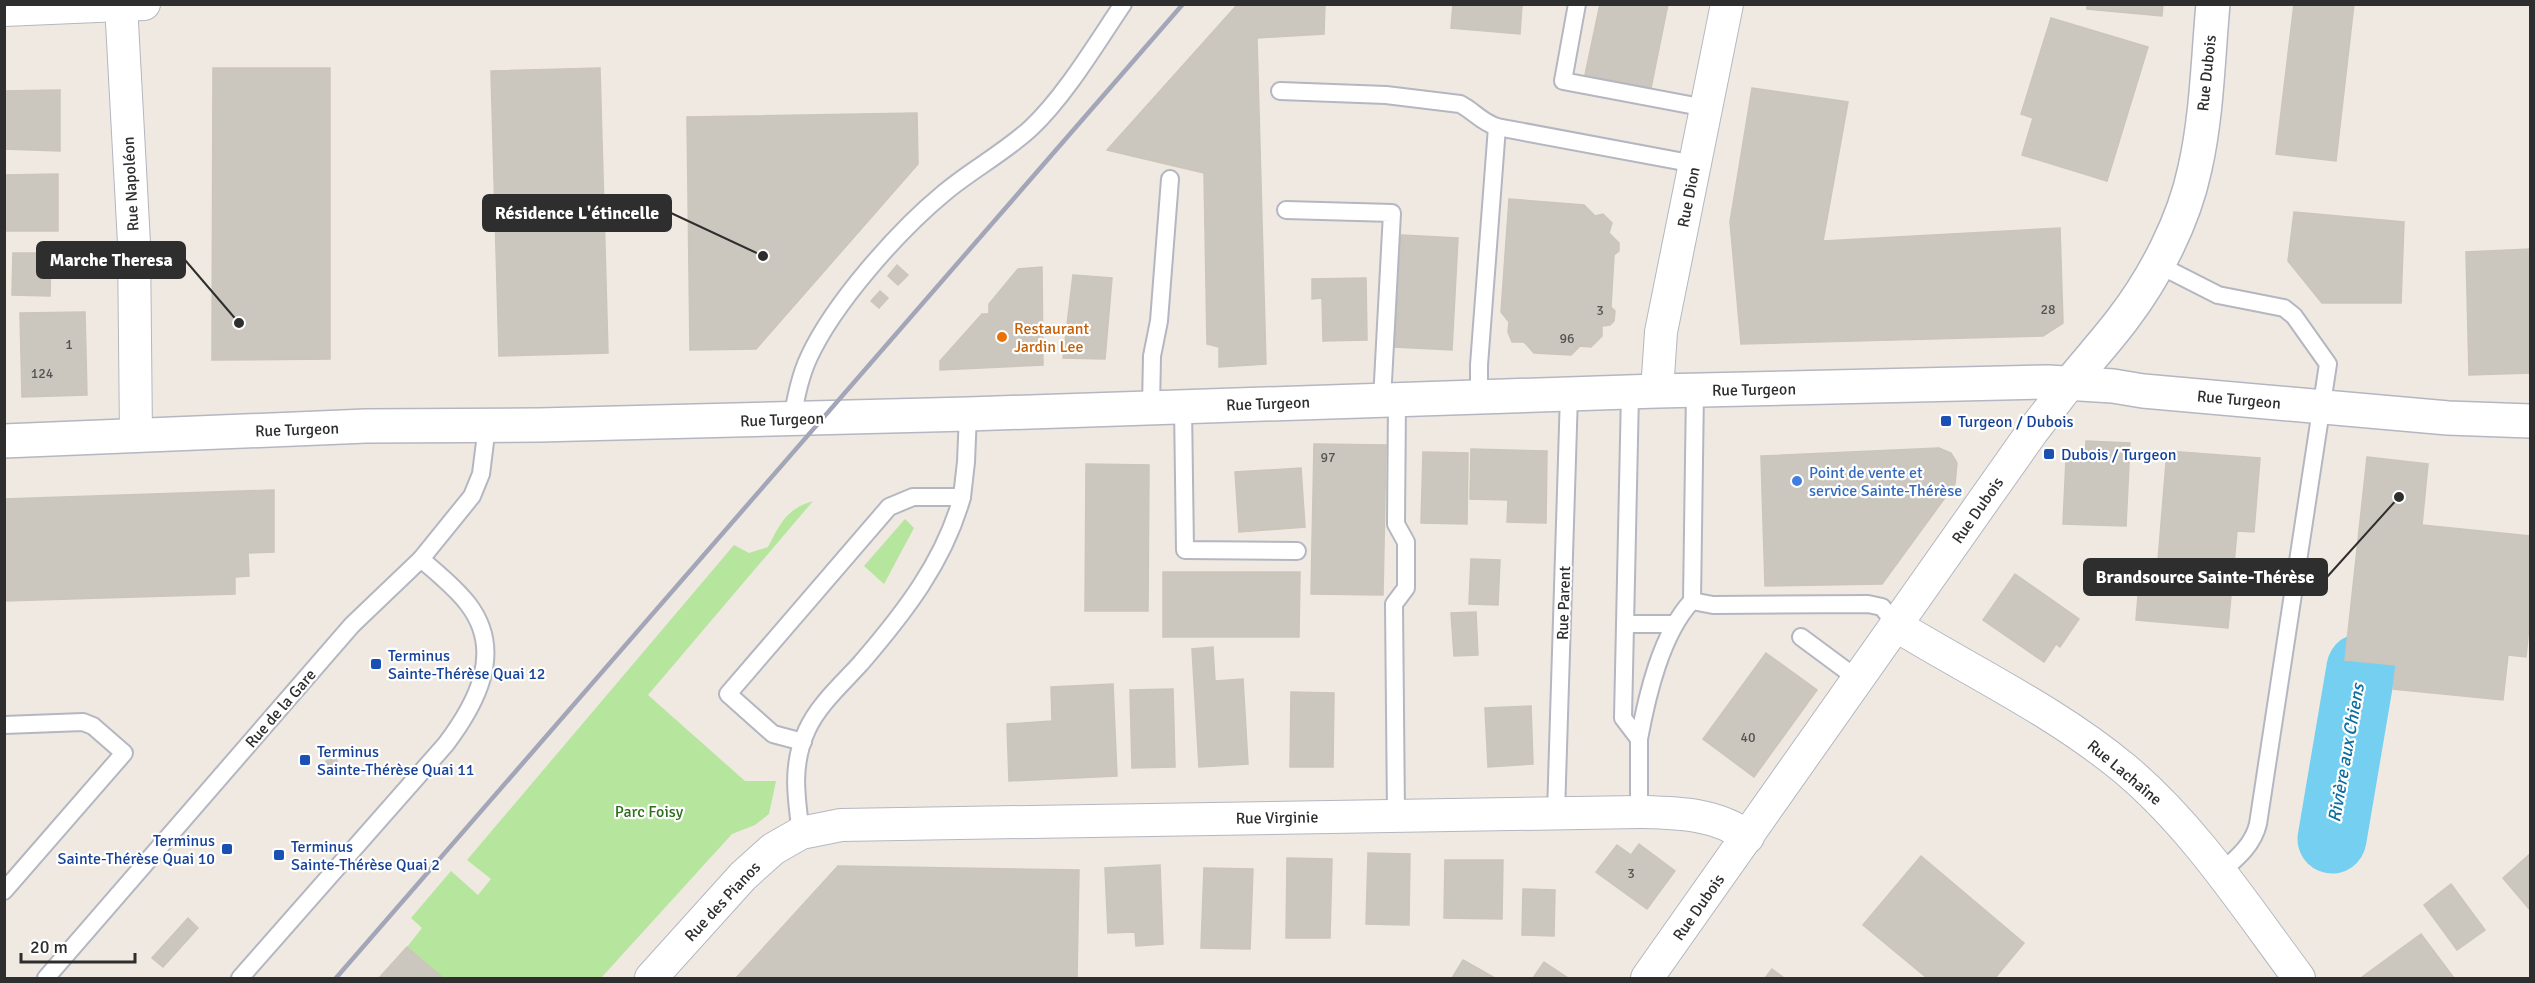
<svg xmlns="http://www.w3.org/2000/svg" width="2535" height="983" viewBox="0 0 2535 983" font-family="Signika,sans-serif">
	<rect width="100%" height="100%" fill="#efe9e1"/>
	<g fill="#b6e59e">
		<path d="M813,501l-165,194 97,86h31l-7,33 -14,11 -23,9 -131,144h-158l-36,-31 15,-19 -11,-10 40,-47 27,24 13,-16 -24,-19 267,-315 15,8 19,-6c12,-23 18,-38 45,-46z"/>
		<path d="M905,519l9,9 -30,56 -20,-18z"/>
	</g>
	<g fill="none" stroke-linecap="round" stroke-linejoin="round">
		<path stroke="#75cff0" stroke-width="69" d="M2332,839l29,-171"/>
	</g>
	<g fill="#cbc7bf" stroke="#cbc5ba" stroke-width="1.5">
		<path d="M1325,4l-1,30 -67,4 9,326 -47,3v-20l-12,-3 -3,-171 -97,-23 130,-145z"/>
		<path d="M1453,4h69l-2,30 -69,-6z"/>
		<path d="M1600,4h68l-17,84 -66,-13z"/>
		<path d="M2087,4h76l-1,12 -75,-7z"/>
		<path d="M2294,4h60l-18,157 -60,-7z"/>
		<path d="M2051,18l97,29 -41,134 -85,-26 11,-37 -12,-4z"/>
		<path d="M213,68h117v291l-118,1z"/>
		<path d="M600,68l8,285 -109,3 -8,-285z"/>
		<path d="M1752,88l96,14 -25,139 237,-13 3,95 -20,13 -302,8 -11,-122z"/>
		<path d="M60,90v61l-56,-2v-58z"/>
		<path d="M917,113l1,51 -162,185 -66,1 -3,-233z"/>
		<path d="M58,174v57h-54v-56z"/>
		<path d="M1509,199l75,6 11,11 8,-2 9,9 -3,10 10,10v8l-5,4 -3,52 4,4 -1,10 -4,4 -8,1v10l-11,11 -11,-1 -9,9 -37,-2 -10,-11h-12l-4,-10 1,-10 -8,-10z"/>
		<path d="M2294,212l110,10 -3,81h-79l-34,-42z"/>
		<path d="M1401,235l57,3 -6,112 -57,-3z"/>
		<path d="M2530,249v124l-61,2 -3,-123z"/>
		<path d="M13,253h38l-1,43 -38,-1z"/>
		<path d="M897,265l11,10 -10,10 -10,-9z"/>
		<path d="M1042,267l1,98 -103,5v-9l42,-47h7v-10l29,-35z"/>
		<path d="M1073,275l39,3 -7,81 -42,-1z"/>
		<path d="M1366,278l1,62 -44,1 -1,-43 -10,1v-20z"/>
		<path d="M880,291l8,7 -9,10 -8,-7z"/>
		<path d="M85,312l2,83 -65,2 -2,-84z"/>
		<path d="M2086,441l44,2 -4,83 -63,-2 3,-65h19z"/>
		<path d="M1314,444l72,1 -3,150 -72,-1z"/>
		<path d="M1939,448l12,5 6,10 -2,21 -73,100 -117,2 -4,-130z"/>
		<path d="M1471,449l76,2 -1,72 -39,-1 1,-22 -38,-1z"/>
		<path d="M2167,451l93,7 -6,74 -17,-1 -9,97 -92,-8 4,-48 17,1z"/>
		<path d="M1423,452l45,1 -1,71 -46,-1z"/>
		<path d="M2367,457l61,7 -6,61 108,11v81l-4,40 -18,-2 -5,45 -110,-11 3,-24 -51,-5z"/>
		<path d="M1086,464l63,1 -1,146h-63z"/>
		<path d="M1301,468l4,59 -66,5 -4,-60z"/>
		<path d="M274,490v62l-26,1 1,23 -14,1v17l-231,7v-102z"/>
		<path d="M1471,559l29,1 -2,45 -29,-1z"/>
		<path d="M1163,572h137l-1,65h-136z"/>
		<path d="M2015,574l64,45 -19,28 -4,-3 -12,18 -61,-42z"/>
		<path d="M1476,612l2,43 -24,1 -3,-43z"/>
		<path d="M1213,647l2,34 28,-2 5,85 -49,3 -7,-118z"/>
		<path d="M1766,653l51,37 -63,87 -51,-38z"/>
		<path d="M1113,684l4,92 -108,5 -2,-57 45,-3 -1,-34z"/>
		<path d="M1173,689l2,78 -43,1 -2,-78z"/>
		<path d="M1291,692l43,1 -1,74h-43z"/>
		<path d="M1531,706l2,58 -45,3 -3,-59z"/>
		<path d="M331,757l5,1 2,6 -4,5 -6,-2 -2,-6z"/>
		<path d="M1639,844l36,27 -28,38 -51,-37 21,-27 14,10z"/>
		<path d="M1368,853l42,1 -1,71 -43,-1z"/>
		<path d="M2530,854v56l-27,-32z"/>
		<path d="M1921,856l103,87 -29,35h-68l-64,-53z"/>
		<path d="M1287,858l45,1 -2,79h-44z"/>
		<path d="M1445,860h58l-1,59 -58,-1z"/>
		<path d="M1160,865l3,79 -27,2 -1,-14 -27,1 -3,-65z"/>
		<path d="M838,866l241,4 -2,108h-341z"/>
		<path d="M1204,868l49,1 -3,80 -49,-1z"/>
		<path d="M2451,884l34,46 -28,20 -33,-45z"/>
		<path d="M1523,889l32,1 -1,46 -32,-1z"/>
		<path d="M188,918l10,10 -35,39 -11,-9z"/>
		<path d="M2421,934l33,44h-91l-1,-1z"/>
		<path d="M407,947l16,14 20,17h-64z"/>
		<path d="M1463,960l32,18h-43z"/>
		<path d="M1544,962l24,16h-35z"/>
		<path d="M1772,969l12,9h-19z"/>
	</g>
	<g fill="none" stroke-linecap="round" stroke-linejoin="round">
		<defs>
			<g id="service">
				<path d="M1577,4l-14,77 143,27"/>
				<path d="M1280,91l106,4 74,9c14,7 21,18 37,23l198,37"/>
				<path d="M1286,210l106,3 -10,187"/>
				<path d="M2157,264l61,31 66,13 10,8 34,48 -70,460c-5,21 -21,34 -37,48"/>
				<path d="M1630,393l-7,325 16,21v73"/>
				<path d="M1479,397v-32l18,-238"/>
				<path d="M1183,406l2,144 112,1"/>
				<path d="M1151,407l1,-51 7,-35 11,-142"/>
				<path d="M792,418c4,-20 8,-42 17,-61 25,-54 89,-126 135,-164 27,-23 60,-40 87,-65 34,-32 65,-84 92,-124"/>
				<path d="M1692,601l21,4 155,-1 14,3 15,19"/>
				<path d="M1625,624h50"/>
				<path d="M1801,637l58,43"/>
				<path d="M4,725l79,-3 10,4 31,27 -120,138"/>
				<path d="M1639,739c8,-43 22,-105 53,-138l3,-211"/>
				<path d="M803,742l-30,-8 -45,-40 161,-187 24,-10h49l4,-35 2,-48"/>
				<path d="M1556,813l13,-419"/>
				<path d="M1396,815l-2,-211 12,-16v-46l-10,-18 1,-125"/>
				<path d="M801,833c-5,-36 -10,-69 6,-103 11,-25 36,-47 54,-67 43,-50 83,-101 101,-166"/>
				<path d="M46,978l306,-353 69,-66 51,-63 9,-22 6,-48"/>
				<path d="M240,978l206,-234c30,-40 59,-92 22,-140 -13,-17 -31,-31 -47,-45"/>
			</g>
			<g id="minor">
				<path d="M121,4l13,239 2,192"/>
				<path d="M4,10l140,-6"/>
				<path d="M1657,391l4,-59 66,-328"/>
				<path d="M1897,626c77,47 158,85 228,143 70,59 120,137 174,209"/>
				<path d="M651,978l92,-102 30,-27 28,-16 40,-8 798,-13c38,1 77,1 109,25"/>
				<path d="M1647,978l385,-546 38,-49"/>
			</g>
			<g id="tertiary">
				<path d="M2070,383c17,-21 36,-42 52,-63 33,-43 62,-99 73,-152 12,-53 13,-110 18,-164"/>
				<path d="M4,441l362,-15 173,-1 429,-11 689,-23 391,-9 65,4 30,5 305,27 82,3"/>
			</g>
		</defs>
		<use href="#service" stroke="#b4b7c1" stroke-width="20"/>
		<use href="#minor" stroke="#b4b7c1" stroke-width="34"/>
		<use href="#tertiary" stroke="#b4b7c1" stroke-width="36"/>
		<use href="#service" stroke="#fff" stroke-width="16"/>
		<use href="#minor" stroke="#fff" stroke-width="32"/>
		<use href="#tertiary" stroke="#fff" stroke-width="33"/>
		<path stroke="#a3a6b8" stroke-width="4.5" d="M336,978l847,-974"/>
	</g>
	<circle fill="#e8710a" stroke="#fff" stroke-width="2" cx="1002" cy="337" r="6"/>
	<g fill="#1a4fb4" stroke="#fff" stroke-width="2">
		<rect x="1940" y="415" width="12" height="12" rx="3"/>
		<rect x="2043" y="448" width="12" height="12" rx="3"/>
		<rect x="370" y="658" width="12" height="12" rx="3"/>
		<rect x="299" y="754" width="12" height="12" rx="3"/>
		<rect x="221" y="843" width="12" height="12" rx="3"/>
		<rect x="273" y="849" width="12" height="12" rx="3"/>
	</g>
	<circle fill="#3f7fe0" stroke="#fff" stroke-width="2" cx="1797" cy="481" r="6"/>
	<g text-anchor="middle" stroke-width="4.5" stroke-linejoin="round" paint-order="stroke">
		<g font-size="14" fill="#555452">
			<text x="2048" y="314">28</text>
			<text x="1600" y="315">3</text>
			<text x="1567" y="343">96</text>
			<text x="69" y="349">1</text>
			<text x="42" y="378">124</text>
			<text x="1328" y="462">97</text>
			<text x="1748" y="742">40</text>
			<text x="1631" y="878">3</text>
		</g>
		<g font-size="16" fill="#2e2e2e" stroke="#fff">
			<text transform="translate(2206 73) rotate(-84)" y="6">Rue Dubois</text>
			<text transform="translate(130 184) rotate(-93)" y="6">Rue Napoléon</text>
			<text transform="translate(1688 197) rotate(-79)" y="6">Rue Dion</text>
			<text transform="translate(1754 389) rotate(-1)" y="6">Rue Turgeon</text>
			<text transform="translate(2239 399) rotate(5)" y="6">Rue Turgeon</text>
			<text transform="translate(1268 403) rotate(-2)" y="6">Rue Turgeon</text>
			<text transform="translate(782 419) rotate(-2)" y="6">Rue Turgeon</text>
			<text transform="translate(297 429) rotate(-2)" y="6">Rue Turgeon</text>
			<text transform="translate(1977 510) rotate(-55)" y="6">Rue Dubois</text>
			<text transform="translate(1563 603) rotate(-88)" y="6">Rue Parent</text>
			<text transform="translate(280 708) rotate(-49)" y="6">Rue de la Gare</text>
			<text transform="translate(2125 772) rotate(40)" y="6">Rue Lachaîne</text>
			<text transform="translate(1277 817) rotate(-1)" y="6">Rue Virginie</text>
			<text transform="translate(722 901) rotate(-47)" y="6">Rue des Pianos</text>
			<text transform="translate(1698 907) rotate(-55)" y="6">Rue Dubois</text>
		</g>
		<g font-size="16" fill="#c56008" stroke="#fff" text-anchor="start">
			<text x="1014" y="334">Restaurant<tspan x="1014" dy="18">Jardin Lee</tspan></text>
		</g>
		<g font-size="16" fill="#164399" stroke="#fff" text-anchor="start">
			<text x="1958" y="427">Turgeon / Dubois</text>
			<text x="2061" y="460">Dubois / Turgeon</text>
			<text x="388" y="661">Terminus<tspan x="388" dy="18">Sainte-Thérèse Quai 12</tspan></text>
			<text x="317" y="757">Terminus<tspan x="317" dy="18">Sainte-Thérèse Quai 11</tspan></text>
			<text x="215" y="846" text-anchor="end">Terminus<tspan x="215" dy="18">Sainte-Thérèse Quai 10</tspan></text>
			<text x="291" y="852">Terminus<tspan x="291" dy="18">Sainte-Thérèse Quai 2</tspan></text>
		</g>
		<g font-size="16" fill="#366cbe" stroke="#fff" text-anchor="start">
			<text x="1809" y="478">Point de vente et<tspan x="1809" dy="18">service Sainte-Thérèse</tspan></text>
		</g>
		<g font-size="16" fill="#2c6e1b" stroke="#fff">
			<text x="649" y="817">Parc Foisy</text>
		</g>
		<g font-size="18" font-style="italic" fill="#0d6fa3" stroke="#fff">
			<text transform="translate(2346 753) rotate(-80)" y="6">Rivière aux Chiens</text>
		</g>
	</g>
	<path fill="none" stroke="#2e2e2e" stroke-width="2" d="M763 256L671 213M239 323L185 260M2399 497L2327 577"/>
	<g fill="#2e2e2e" stroke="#fff" stroke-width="2">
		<circle cx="763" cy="256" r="6"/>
		<circle cx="239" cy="323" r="6"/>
		<circle cx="2399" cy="497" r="6"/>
	</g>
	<g fill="#2e2e2e" stroke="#2e2e2e" stroke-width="2">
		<rect x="483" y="195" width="188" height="36" rx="6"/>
		<rect x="37" y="242" width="148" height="36" rx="6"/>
		<rect x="2084" y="559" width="243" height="36" rx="6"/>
	</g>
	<g font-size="18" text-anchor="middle" font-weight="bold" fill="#fff">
		<text x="577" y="219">Résidence L'étincelle</text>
		<text x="111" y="266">Marche Theresa</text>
		<text x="2205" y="583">Brandsource Sainte-Thérèse</text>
	</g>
	<rect width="2535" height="983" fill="none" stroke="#2e2e2e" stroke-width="12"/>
	<path d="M21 953v9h114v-9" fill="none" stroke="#2e2e2e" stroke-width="3"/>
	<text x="30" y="953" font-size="18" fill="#2e2e2e" stroke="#ffffff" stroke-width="4.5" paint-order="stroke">20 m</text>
</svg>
